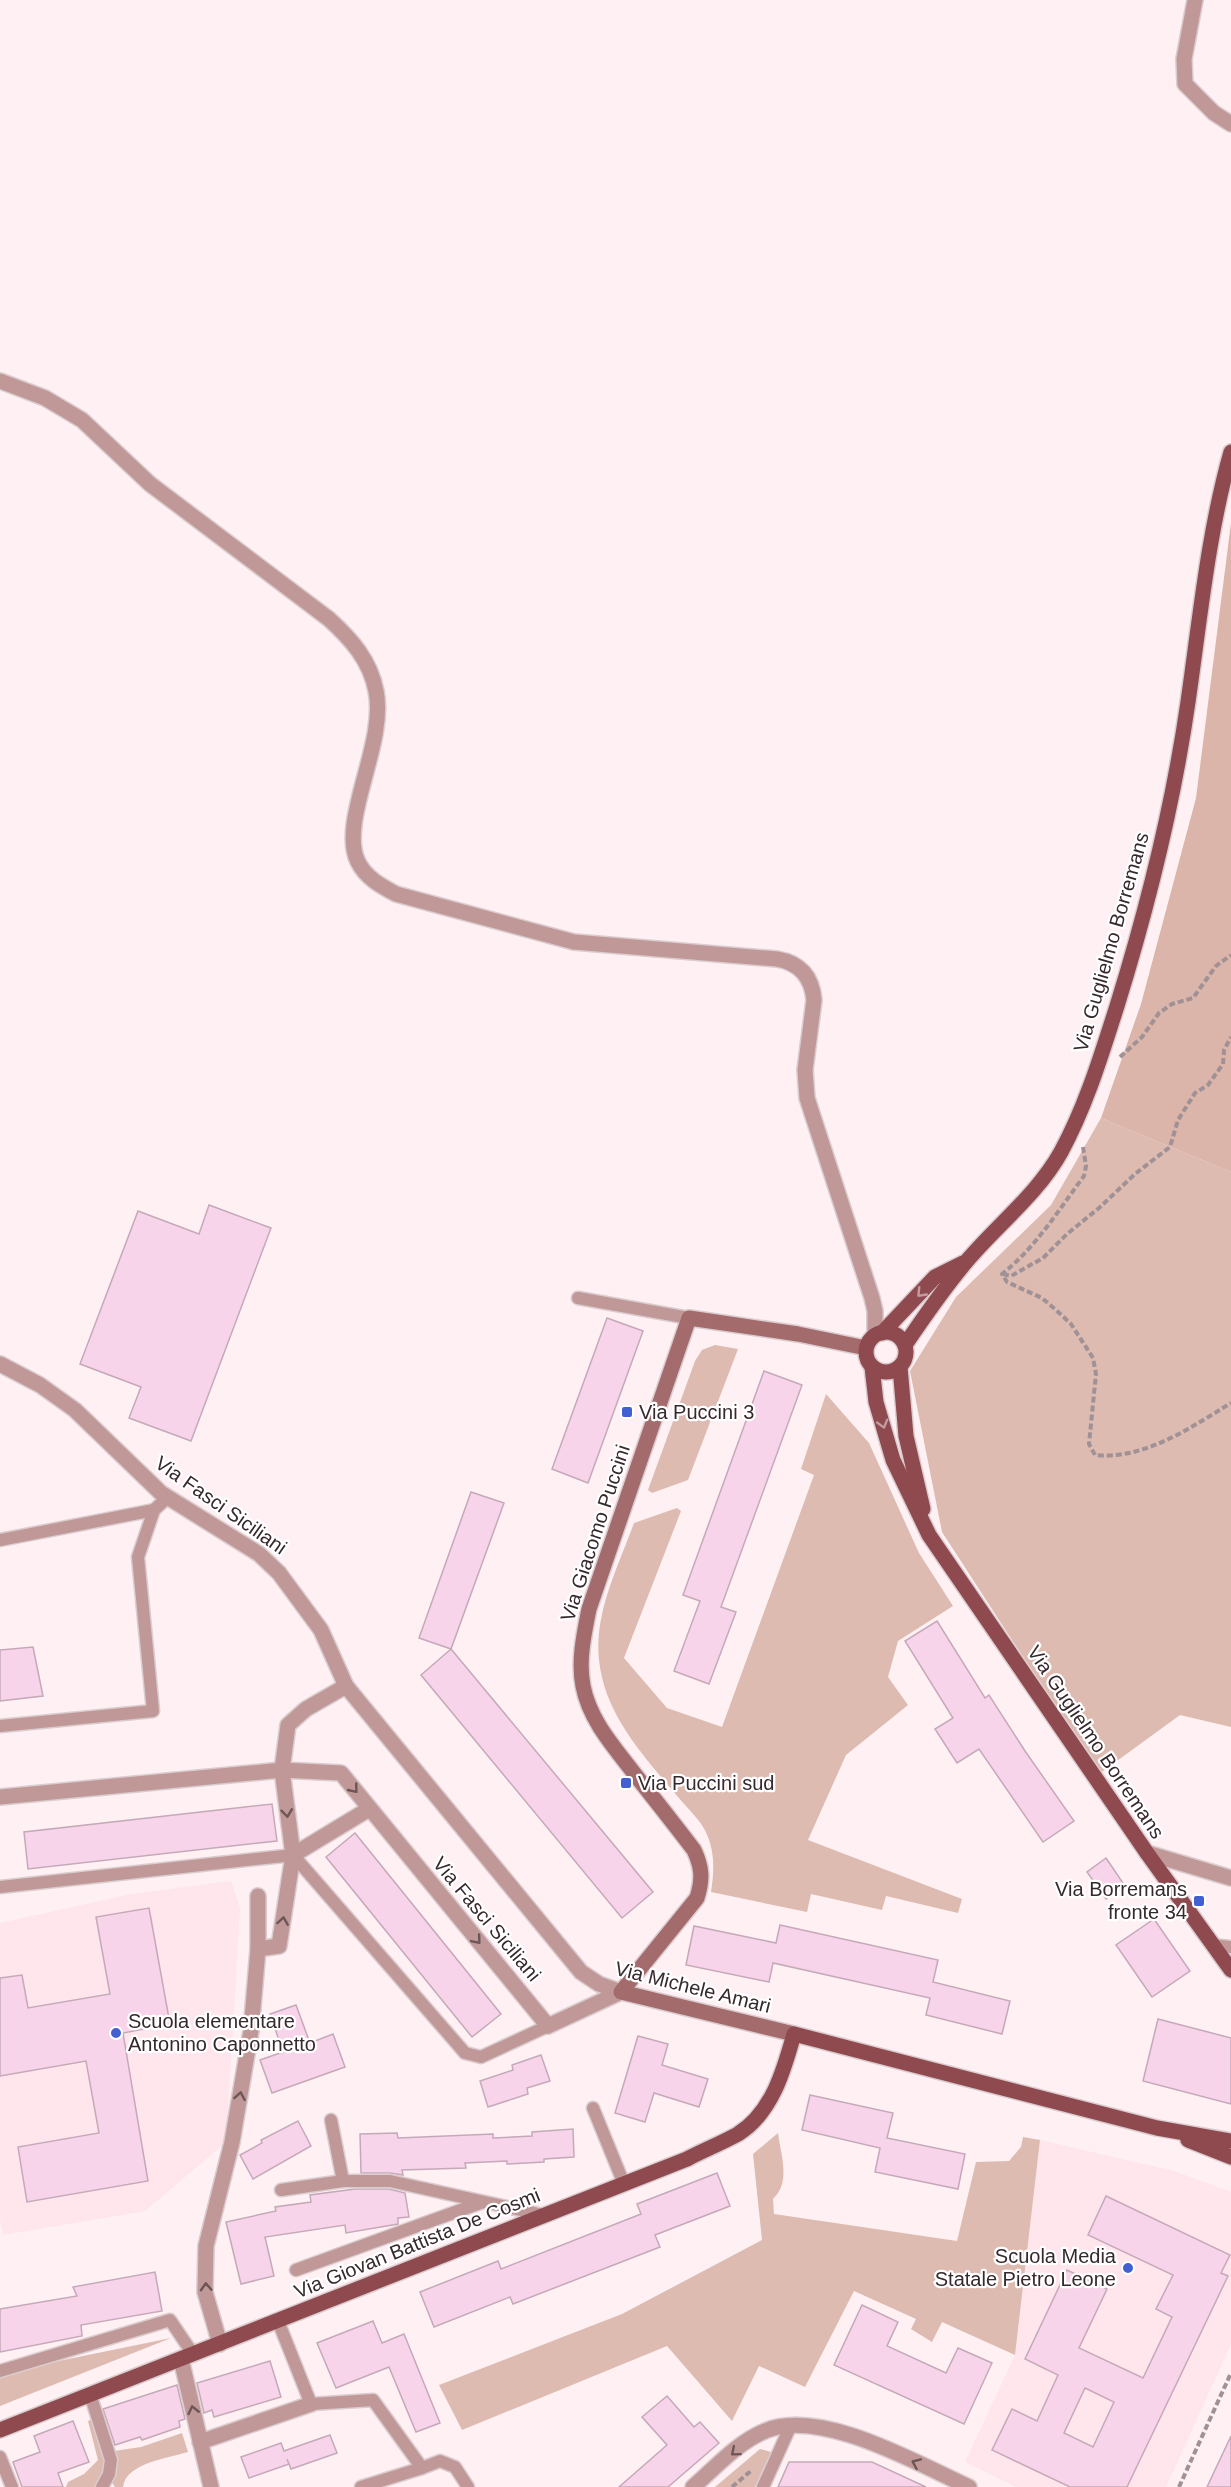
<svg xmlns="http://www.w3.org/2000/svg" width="1231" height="2487" viewBox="0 0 1231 2487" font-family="Arial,sans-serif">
	<rect width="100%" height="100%" fill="#fef0f3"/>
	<g fill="#ffe5ec">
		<path d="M231,1881l9,28 -14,233 -81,69 -142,24 -3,-16v-296l131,-29z"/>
		<path d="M1040,2140l134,31 57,21v152l-65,143h-150l-51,-25 50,-107z"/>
	</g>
	<g fill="#ddbbb1">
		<path d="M1101,1118l130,54v555l-51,-12 -81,59 -157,-242 -32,-161 46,-74 95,-92z"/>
		<path d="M715,1345l23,4 -50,131 -36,13 -4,-3 47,-129 7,-11z"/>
		<path d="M826,1394l43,49 50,110 34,53 -55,35 -10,36 20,28 -62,50 -38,85 154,59 -4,14 -72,-17 -4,14 -71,-16 -4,18 -96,-20c3,-18 4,-38 -3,-55 -5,-15 -20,-28 -30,-40 -34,-41 -73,-81 -79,-137 -5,-47 19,-93 35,-137l43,-15 4,3 -57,147 43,50 55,19 92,-252 -13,-6z"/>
		<path d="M778,2133c3,23 13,49 -5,66l1,15 183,27 19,-79 33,-1 12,-14 2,-10 17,3 -25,215 -73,-33 -10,20 -21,-13 5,-10 -62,-28 -49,96 -46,-21 -27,55 -65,-75 -205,84 -23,-45 183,-71 140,-74 -9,-86z"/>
		<path d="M171,2338l-171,68v-33z"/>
		<path d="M100,2415l14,36 27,-4 41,-14 6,19c-20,6 -62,11 -65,35h-8l-9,-13 -7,13h-33l2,-5 16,-8 14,-14 -10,-39z"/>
		<path d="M760,2449l11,3 -16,35h-40z"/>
	</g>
	<path fill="#dbb4aa" d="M1231,523v649l-130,-54 40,-114 55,-206z"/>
	<g fill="#f7d4e9" stroke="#c5a9b9" stroke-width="1.5" fill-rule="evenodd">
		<path d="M209,1205l62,23 -80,213 -62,-23 12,-31 -61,-23 58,-153 61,23z"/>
		<path d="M607,1318l36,13 -55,152 -36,-14z"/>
		<path d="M764,1371l38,14 -81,222 15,5 -27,72 -35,-13 26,-70 -17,-6z"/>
		<path d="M471,1492l33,11 -53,146 -32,-11z"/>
		<path d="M937,1621l48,77 4,-3 36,56 49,70 -31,21 -64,-93 -22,14 -22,-34 18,-11 -48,-77z"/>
		<path d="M33,1647l10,49 -43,5v-51z"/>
		<path d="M451,1649l202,243 -31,26 -201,-243z"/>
		<path d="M272,1804l5,37 -249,28 -4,-37z"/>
		<path d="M355,1833l146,181 -29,23 -146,-180z"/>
		<path d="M1106,1858l19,28 -19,13 -19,-27z"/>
		<path d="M149,1908l21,116 -47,9 25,148 -121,21 -9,-55 81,-14 -13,-72 -86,15v-98l22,-3 6,33 82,-14 -14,-77z"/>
		<path d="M1154,1919l36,52 -38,26 -36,-52z"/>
		<path d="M780,1925l158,35 -5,22 77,19 -8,33 -76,-19 4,-17 -157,-35 -4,19 -83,-17 8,-39 82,17z"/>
		<path d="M296,2005l14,38 23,-9 12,33 -73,26 -12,-33 23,-8 -13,-38z"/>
		<path d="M1158,2019l73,19v66l-88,-23z"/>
		<path d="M638,2036l30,8 -6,21 46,14 -9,28 -45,-14 -9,29 -30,-9z"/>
		<path d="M541,2055l9,26 -23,7 1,6 -40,13 -8,-26 33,-11 -1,-5z"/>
		<path d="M810,2095l83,18 -6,25 78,16 -7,35 -83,-17 5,-24 -78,-18z"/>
		<path d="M298,2121l13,25 -58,33 -13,-24 22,-12 -1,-3z"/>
		<path d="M573,2129l1,28 -30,2v3l-37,2v-3l-42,2 1,5 -64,2 1,5 -13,-2h-29l-1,-39 37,-1 1,5 95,-4v4l39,-2v-4z"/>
		<path d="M717,2173l13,33 -75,29 5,12 -147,57 -3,-7 -76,30 -14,-35 78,-31 3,8 140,-55 -4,-10z"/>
		<path d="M355,2189h34l16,4 4,24 -11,1v6l-52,9 -1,-8 -80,12 9,39 -33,8 -15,-62 50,-11 -1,-4 36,-5 -1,-7z"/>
		<path d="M1106,2196l124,59 -9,18 7,3 -101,211h-57l-78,-37 20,-41 25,12 21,-46 -33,-16 42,-89 40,19 -28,59 64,30 29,-61 -16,-8 17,-34 -85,-40zM1085,2388l29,14 -21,45 -29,-14z"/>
		<path d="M155,2272l7,39 -81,14 1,11 -82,16v-43l77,-13 -4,-9z"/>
		<path d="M862,2305l36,17 -11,24 59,27 12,-25 34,15 -28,61 -130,-59z"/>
		<path d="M373,2321l9,22 22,-9 36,89 -24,9 -27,-65 -53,21 -19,-45z"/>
		<path d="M270,2361l11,36 -67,20 -2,-7 -8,3 -7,-30z"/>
		<path d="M177,2385l8,34 -6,2 1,6 -38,13 -2,-3 -25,8 -12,-36z"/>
		<path d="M667,2396l27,31 6,-5 19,21 -51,44h-49l48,-42 -25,-28z"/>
		<path d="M73,2421l16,41 -31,11 5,14h-41l-9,-25 27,-10 -6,-16z"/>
		<path d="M330,2435l7,18 -46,16 -4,-10 2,5 -40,14 -8,-21 40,-14 3,8z"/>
		<path d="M1231,2436v51h-24z"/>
		<path d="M789,2462h83l54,25h-148z"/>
	</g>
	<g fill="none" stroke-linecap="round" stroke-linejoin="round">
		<defs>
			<g id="service">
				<path d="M578,1298l111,20"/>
				<path d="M0,1540l154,-30"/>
				<path d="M0,1726l153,-15 -15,-154 16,-47 14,-13"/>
				<path d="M0,1887l293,-32 172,198 16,4 67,-31"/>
				<path d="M1213,1945l18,2"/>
				<path d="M593,2108l31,76"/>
				<path d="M331,2120l12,61"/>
				<path d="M281,2190l62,-9h47l153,34"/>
				<path d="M296,2270l187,-68"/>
				<path d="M278,2321l33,83 62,-4 49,68 18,-7 15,6 13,20"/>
				<path d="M0,2371l170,-51 23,34"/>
				<path d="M90,2394l21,66 -2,14 -7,13"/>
				<path d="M0,2457l12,30"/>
				<path d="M361,2487l61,-19"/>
				<path d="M763,2487l28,-62"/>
			</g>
			<g id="minor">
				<path d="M1195,0l-11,59 1,25 29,29 17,11"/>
				<path d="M0,381l45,17 37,22 68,64 179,135c22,20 41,41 47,72 11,52 -38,131 -18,171 8,16 23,24 38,32l178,48 203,17c23,4 35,18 37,41l-9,70 2,28 65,200 3,13v24"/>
				<path d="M0,1364l40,21 35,25 86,83 98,61 20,19 42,57 25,56 235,286 18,12 22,8"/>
				<path d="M0,1797l282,-27 6,-45 18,-16 40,-23"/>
				<path d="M1147,1853l84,25"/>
				<path d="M293,1855l-11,-85 59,3 207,253 73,-34"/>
				<path d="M258,1896v53"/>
				<path d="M220,2344l-15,-52 1,-46 26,-104 19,-111 7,-82 21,-3 14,-91 76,-46"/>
				<path d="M181,2359l30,128"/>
				<path d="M200,2442l111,-38"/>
				<path d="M693,2487c22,-19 45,-45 72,-56 55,-24 153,33 204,56"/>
			</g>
			<path id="secondary" d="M794,2034l-173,-42 76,-94c6,-19 5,-31 -3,-48 -19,-25 -38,-49 -57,-73 -21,-28 -47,-55 -54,-91 -5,-25 1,-52 6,-77l100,-291 109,16 68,14"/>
			<g id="primary">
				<circle cx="886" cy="1352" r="20"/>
				<path d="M882,1333l53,-56 28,-14"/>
				<path d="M905,1345c19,-28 39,-57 61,-83 31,-37 71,-67 95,-110 25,-46 40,-96 56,-146 31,-100 56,-200 71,-304 12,-83 20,-169 43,-250"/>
				<path d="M872,1367l4,35 17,58 36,75 218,318 84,117"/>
				<path d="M900,1367l6,69 17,73"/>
				<path d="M1188,2140l43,17"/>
				<path d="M0,2430l687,-271c17,-9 35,-16 51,-25 34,-21 46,-64 56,-100l363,94 74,13"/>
			</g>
		</defs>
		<use href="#service" stroke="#dacccf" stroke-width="15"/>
		<use href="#minor" stroke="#dacccf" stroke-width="18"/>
		<use href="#secondary" stroke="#dacccf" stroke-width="18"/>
		<use href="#primary" stroke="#dacccf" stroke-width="18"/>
		<g stroke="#9f9195" stroke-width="4" stroke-dasharray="6 3" stroke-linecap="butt">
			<path d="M1120,1057l22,-20 17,-24 13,-9 21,-6 23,-32 15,-11"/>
			<path d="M1083,1147l3,19 -2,10c-26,35 -48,71 -82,98l5,8 35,16 14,12 15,14 22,34 3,16 -7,70 6,11c49,5 95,-27 136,-52"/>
			<path d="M1003,1274l8,2 32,-18 24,-24 32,-26 36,-34 35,-27 8,-27 17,-27 13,-8 15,-21 1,-14 7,-13"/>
			<path d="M732,2487l20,-17"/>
			<path d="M1179,2487l52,-114"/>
		</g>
		<use href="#service" stroke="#c09898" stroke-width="12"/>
		<use href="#minor" stroke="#c09898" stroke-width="15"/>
		<use href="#secondary" stroke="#a36b6c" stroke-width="15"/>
		<use href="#primary" stroke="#8e4a4e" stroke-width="15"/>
	</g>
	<defs><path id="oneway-chevron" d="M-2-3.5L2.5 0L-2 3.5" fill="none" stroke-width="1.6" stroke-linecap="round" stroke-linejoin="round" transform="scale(1.5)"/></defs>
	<g stroke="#c19b9e">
		<use href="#oneway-chevron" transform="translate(921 1293) rotate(134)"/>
		<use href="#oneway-chevron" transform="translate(883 1424) rotate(74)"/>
	</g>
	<g stroke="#6d5558">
		<use href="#oneway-chevron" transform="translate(354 1789) rotate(51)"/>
		<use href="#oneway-chevron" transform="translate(287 1813) rotate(83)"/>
		<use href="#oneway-chevron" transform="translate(283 1921) rotate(-81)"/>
		<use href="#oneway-chevron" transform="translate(477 1940) rotate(50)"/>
		<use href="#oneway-chevron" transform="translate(240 2096) rotate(-80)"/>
		<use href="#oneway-chevron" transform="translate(206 2287) rotate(-93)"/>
		<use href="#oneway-chevron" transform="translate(193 2410) rotate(-103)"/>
		<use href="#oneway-chevron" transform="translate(735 2452) rotate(140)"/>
		<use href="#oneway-chevron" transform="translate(916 2463) rotate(-156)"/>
	</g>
	<g fill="#4360d3" stroke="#fff" stroke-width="2">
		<rect x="621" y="1406" width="12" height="12" rx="3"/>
		<rect x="620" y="1777" width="12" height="12" rx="3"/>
		<rect x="1193" y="1895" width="12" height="12" rx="3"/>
		<circle cx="116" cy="2033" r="6"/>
		<circle cx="1128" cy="2268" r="6"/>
	</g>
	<g text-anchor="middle" stroke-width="4.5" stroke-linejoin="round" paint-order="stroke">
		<g font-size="20" fill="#36292d" stroke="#fff">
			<text transform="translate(1111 942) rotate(-74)" y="7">Via Guglielmo Borremans</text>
			<text transform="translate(221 1505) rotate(35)" y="7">Via Fasci Siciliani</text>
			<text transform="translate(595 1533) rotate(-72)" y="7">Via Giacomo Puccini</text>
			<text transform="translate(1096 1742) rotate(56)" y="7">Via Guglielmo Borremans</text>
			<text transform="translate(487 1919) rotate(50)" y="7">Via Fasci Siciliani</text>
			<text transform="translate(693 1987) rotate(14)" y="7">Via Michele Amari</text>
			<text transform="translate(417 2243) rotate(-22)" y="7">Via Giovan Battista De Cosmi</text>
		</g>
		<g font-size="20" fill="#36292d" stroke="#fff" text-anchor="start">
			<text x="639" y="1419">Via Puccini 3</text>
			<text x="638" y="1790">Via Puccini sud</text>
			<text x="1187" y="1896" text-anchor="end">Via Borremans<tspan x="1187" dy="23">fronte 34</tspan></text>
			<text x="128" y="2028">Scuola elementare<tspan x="128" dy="23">Antonino Caponnetto</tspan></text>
			<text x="1116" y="2263" text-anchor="end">Scuola Media<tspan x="1116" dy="23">Statale Pietro Leone</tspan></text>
		</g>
	</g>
</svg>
